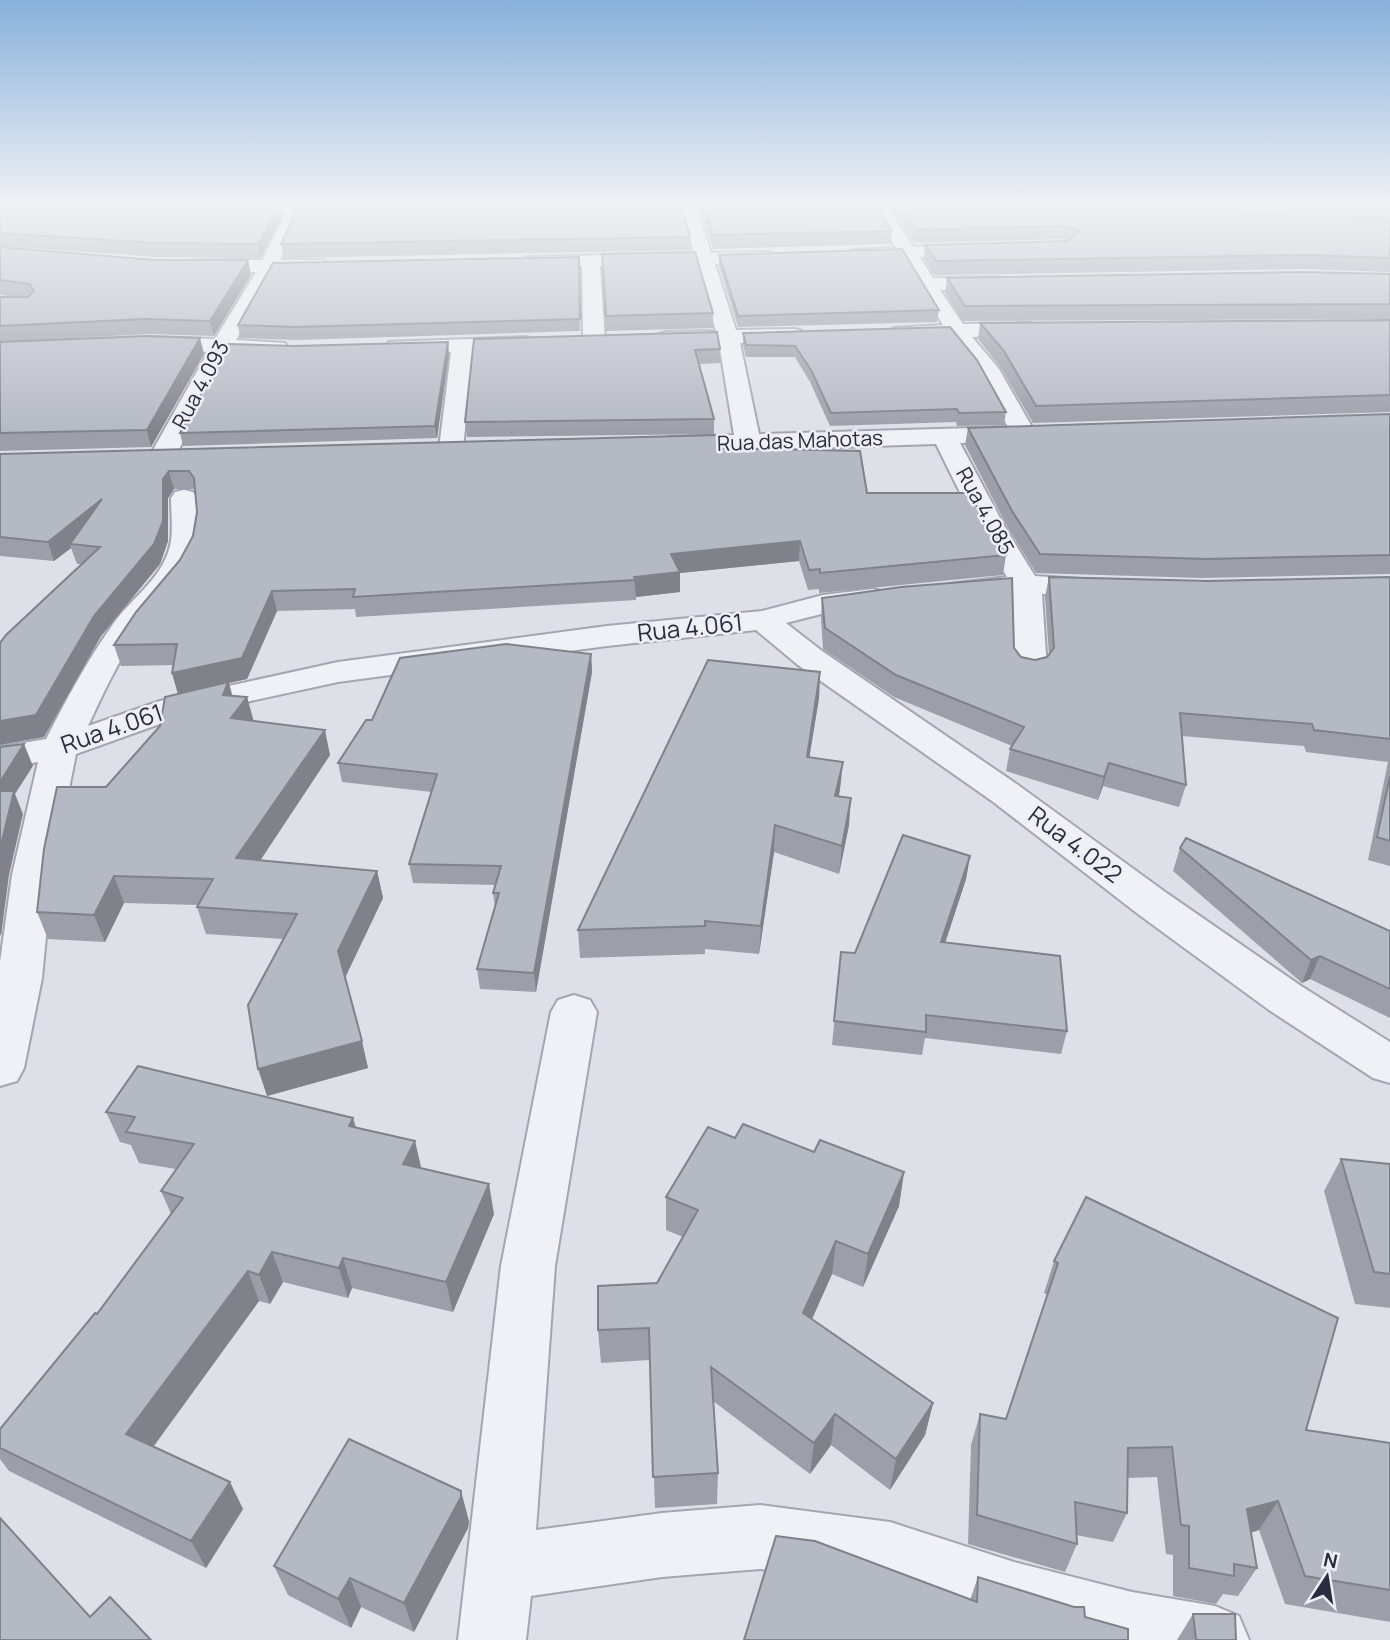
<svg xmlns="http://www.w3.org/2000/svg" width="1390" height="1640" viewBox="0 0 1390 1640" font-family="Manrope,sans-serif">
	<rect width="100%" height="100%" fill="#dee0e7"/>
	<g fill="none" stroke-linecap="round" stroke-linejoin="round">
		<defs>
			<g id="minor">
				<path d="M234,205l125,2 -8,5 -46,1 -7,7 -18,40h43l9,6 -9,6h-48l-39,68 49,3 3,5 -3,5 -8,1 -48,-2 -54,105 -4,5 -9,3 -9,-3 -4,-5 59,-105 -59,-3 -7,-2 -4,-4 4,-4 7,-2 66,2 41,-67h-58l-9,-6 9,-6h64l24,-47 -57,2 -8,-5 2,-3z"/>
				<path d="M680,205h16l15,48 60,-1 9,5 -9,5 -56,2 21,66 59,-1 7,2 3,4 -3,4 -7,2 -55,2 19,91 249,-7 -30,-56 -27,-34 -50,1 -7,-2 -3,-4 3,-4 49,-3 -41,-67 -50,2 -9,-5 9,-5 44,-2 -26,-43h16l27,42 70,-2 3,4 -3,4 -6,1 -57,3 13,21 64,-1 9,6 -9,6 -57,1 23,34 67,-1 7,2 3,4 -3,4 -7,2 -58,2 27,32 37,65 -3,5 -9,2 -64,2 47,88 28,45 76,5 4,6 -4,6 -11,3 -58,-2 5,75 -5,7 -12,3 -12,-3 -5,-7 -2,-74 -50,4 -11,-3 -4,-6 4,-6 57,-7 -28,-46 -43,-87 -188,6 -87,-1 -3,-5 3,-5 9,-2 64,-2 -15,-92 -53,1 -7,-2 -3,-4 3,-4 7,-2 50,-1 -19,-67 -97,2 5,74 -4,4h-14l-4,-4 -1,-74 -55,1 -9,-5 9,-5 167,-4z"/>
				<path d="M526,337l7,2 4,4 -4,4 -60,4 -10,97 -3,5 -9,2 -9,-2 -3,-5 12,-96 -54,1 -8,-1 -3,-5 3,-5z"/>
				<path d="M184,490l9,2 4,6c1,14 4,30 2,43 -6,37 -37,62 -59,90 -22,29 -37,63 -52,95l72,-25 178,-39 269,-36 155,-15 61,-16 50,-6 11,3 4,6 -4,6 -59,9 -39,10 36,28 196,134 150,109 133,92 89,56v41l-17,-5 -104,-68 -131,-96 -146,-113 -194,-136 -42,-35 -149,16 -269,36 -156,34 -106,38 -24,121 -10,103 -18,90 -7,13 -17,5v-124l12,-87 26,-113 -38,7v-22l46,-8c20,-39 41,-78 67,-115 20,-28 52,-47 58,-83 2,-13 0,-29 0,-43l4,-6z"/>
				<path d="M574,995l16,5 7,12 -42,254 -19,264 126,-17 98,-8 130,17 124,40 118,30 83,14 24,10 10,24h-191l-168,-52 -130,-19 -98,8 -131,19 -5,44h-68l43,-374 50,-254 7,-12z"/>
			</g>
		</defs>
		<use href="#minor" stroke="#a3a6b1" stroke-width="4"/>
		<use href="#minor" fill="#f0f1f6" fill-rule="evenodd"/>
	</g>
	<g fill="#9c9fa9">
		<path d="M0,205h103l-1,1 180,11 -22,41 -102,-1 -158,-11z"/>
		<path d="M699,205h177l16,26 -2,13 -177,5z"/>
		<path d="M888,205h188l314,17v50l-89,-3 -367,6 -10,-16 1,-14 142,-4 -2,-2 -151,4z"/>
		<path d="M1108,205h282v16z"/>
		<path d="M690,237l1,13 -407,8 -3,-14z"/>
		<path d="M0,247l154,13h94l3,15 -37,61 -65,-2 -149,8v-45h18l-18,-2z"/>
		<path d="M602,254l111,59v15l-107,3z"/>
		<path d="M719,255l220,55 -2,12 -199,5 -19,-61z"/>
		<path d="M579,269l1,62 -284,9 -56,-2 -2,-13z"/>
		<path d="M1390,274v45l-427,2 -18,-28 2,-15z"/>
		<path d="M1390,320v92l-357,11 -32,-55 -23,-29 2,-16z"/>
		<path d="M950,327l56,85 -2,13 -47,1 -1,-4 -126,4 -20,-44 -15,-25h-49l-3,-12v-12z"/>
		<path d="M200,338l4,16 -53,93 -151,4v-109z"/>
		<path d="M474,339l246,10v14l-21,1 15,55v15l-247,3 -2,-15z"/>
		<path d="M449,354l-12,84 -254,8 -3,-13z"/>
		<path d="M1390,414v160l-188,4 -166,-5 -27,-43 -44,-85 3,-17z"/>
		<path d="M723,448l144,45 139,62 -3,20 -184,18v-4l-11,1 -9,-29 -119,12v19l-44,5v3l-280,17 -1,-8 -78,2 -30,68 -18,4 3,12 15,2 6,24 77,34 -70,105 117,11 6,27 -38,79 23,91 -101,28 16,-157 -77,-5 -9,-27 1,-2 -74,-2 -19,39 -57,-3 -11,-27 69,-125 54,-61 18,-32 -6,-21 1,-8 -52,1 -7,-21 66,-85 13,-24 4,-24 -1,-20 -2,-3h-20l-6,9v43l-8,23 -59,72 -57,101 37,-173h-4l-6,-16 -17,13 -54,-5v-102z"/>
		<path d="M1049,577l159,4 182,-4v289l-22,-6 20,-98 -82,-10 -2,-6 -122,-10 4,49 -7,22 -76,-21 -5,14 -92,-29 4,-22 2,-3 -118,-49 -71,-48 -2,-31 1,-20 192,50 7,9 14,3 12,-3 2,-2 -4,-58z"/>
		<path d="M591,654l1,18 -56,320 -56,-3 -3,-20 18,-62 -2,-14 2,-8 -82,-2 -4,-19 23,-72 -90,-10 -4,-19 34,-43z"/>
		<path d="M820,672l-1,26 -10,60 34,4 -4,34 10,29 -10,49 -65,-22 -15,102 -54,-5v5l-125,4 -2,-28z"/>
		<path d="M1180,848l210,83v87l-80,-39 -8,4 -129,-112z"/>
		<path d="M970,856l-4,23 -21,63 122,89 -6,23 -136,-16 -3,17 -90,-10 9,-93 14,1z"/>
		<path d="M106,1112l247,6 3,9 138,87 -41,98 -101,-24 -4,10 -65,-16 -13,22 -11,-3 -105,145 89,63 -37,59 -197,-97 -9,-12v-30l97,-115 74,-100 -10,-23 15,-22 -37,-6 -8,-18 -11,-3z"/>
		<path d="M735,1138l79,14 90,20 -5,34 -36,81 -31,-13 -20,45 121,84 -8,32 -35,55 -59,-45 -21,29 -97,-73 5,72 -1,31 -62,4 -5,-148 -49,3 -3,-33 59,-47 26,-46 -17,-7v-33z"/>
		<path d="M1341,1159l49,5v144l-35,-4 -31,-113z"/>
		<path d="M1086,1197l220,233 84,13v179l-105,-18 -26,-74 -8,3 6,35 -19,28 -15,-2 -7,10 -43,-8v-41l-7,-1 -9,-77 -30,1v35l-14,29 -37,-7 1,9 -12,28 -97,-28 3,-99 9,-31 26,5 42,-124 -4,-2 10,-32z"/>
		<path d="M469,1521l-1,7 -54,104 -53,-25 -10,21 -63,-33 -14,-29z"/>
		<path d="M978,1577l107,40 -341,23 226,-40z"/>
		<path d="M1193,1614l43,26h-59z"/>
	</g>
	<g fill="#7f8289">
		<path d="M278,205h1l3,12 -22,41 -2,-14z"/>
		<path d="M248,260l3,15 -37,61 -4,-15z"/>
		<path d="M200,338l4,16 -53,93 -4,-17z"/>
		<path d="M448,342l1,12 -12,84 -2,-12z"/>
		<path d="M169,471l5,18 -6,9v43l-8,23 -59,72 -57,101 -44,8v-24z"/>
		<path d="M102,499l-32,45 1,4 -17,13 -6,-19z"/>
		<path d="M800,541l-1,20 -119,12v19l-44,5 -2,-20 37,-23z"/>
		<path d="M272,591l5,20 -30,68 -18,4 6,24 -57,-13 -6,-21z"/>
		<path d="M591,654l1,18 -56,320 -2,-19z"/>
		<path d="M820,672l-1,26 -14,86 2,-27z"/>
		<path d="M247,697l7,25 -23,-4z"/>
		<path d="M325,730l5,25 -86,130 -8,-27z"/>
		<path d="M24,744l9,22 -18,28 8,20 -14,61 -8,61 -1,-2v-152z"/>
		<path d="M843,762l-3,27 -7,34 2,-27z"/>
		<path d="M1109,763l-6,23 -5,14 6,-23z"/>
		<path d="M851,798l-2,27 -10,49 3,-28z"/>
		<path d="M775,825l-1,27 -15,102 2,-28z"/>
		<path d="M970,856l-4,23 -28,86 3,-23z"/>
		<path d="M377,871l6,27 -38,80 -7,-27z"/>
		<path d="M114,876l10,27 -19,39 -11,-27z"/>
		<path d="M1320,956l-10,23 -8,4 9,-23z"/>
		<path d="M362,1041l6,27 -101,28 -9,-27z"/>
		<path d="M353,1118l8,31 -12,-23z"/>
		<path d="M415,1141l7,30 -19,-7z"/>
		<path d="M904,1172l-5,34 -36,81 5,-33z"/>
		<path d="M489,1184l5,30 -41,98 -7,-30z"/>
		<path d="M836,1241l-4,33 -32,72 3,-33z"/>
		<path d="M272,1252l11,30 -13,22 -11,-29z"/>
		<path d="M343,1258l9,30 -4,10 -9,-30z"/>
		<path d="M248,1271l11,30 -117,161 -16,-28z"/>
		<path d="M933,1403l-8,32 -35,55 6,-31z"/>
		<path d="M835,1414l-4,31 -21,29 4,-31z"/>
		<path d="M230,1482l13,27 -37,59 -15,-27z"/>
		<path d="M461,1491l8,30 -1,7 -54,104 -10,-29z"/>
		<path d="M1278,1501l-19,29 -30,8 18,-29z"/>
		<path d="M350,1578l11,29 -10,21 -13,-29z"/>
	</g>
	<g fill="#b5b9c4" stroke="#7f8289" stroke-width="2">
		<path d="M0,205h98l3,1 177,-1 -20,39 -103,-1 -155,-10z"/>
		<path d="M302,205h379l9,32 -409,7 17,-36z"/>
		<path d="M703,205h173l16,26 -179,4z"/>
		<path d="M898,205h178l314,17v36l-85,-3 -369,6 -11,-16 142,-4 12,-9 -12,-6 -151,4z"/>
		<path d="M1343,205h47v3z"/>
		<path d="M0,247l154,13h94l-38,61 -65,-2 -145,7v-29h28l6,-6 -5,-7 -29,-4z"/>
		<path d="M902,249l37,61 -201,6 -19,-61z"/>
		<path d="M695,252l18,61 -107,3 -4,-62z"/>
		<path d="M579,257l1,62 -286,8 -56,-2 35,-62z"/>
		<path d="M1305,272l85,2v30l-425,2 -18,-28z"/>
		<path d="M1390,320v75l-354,11 -32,-55 -24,-28z"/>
		<path d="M950,327l27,33 29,52 -47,1 -2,-4 -126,4 -20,-43 -16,-24 -49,-1 -3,-12z"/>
		<path d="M717,332l3,17 -25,1 19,69 -249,3 9,-83z"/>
		<path d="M145,336l55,2 -53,92 -147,3v-91z"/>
		<path d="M448,342l-13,84 -255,7 48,-89 66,2z"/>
		<path d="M1390,414v141l-183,4 -167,-5 -28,-43 -44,-83z"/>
		<path d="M719,435l4,13 137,3 7,42h102l37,62 -186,18v-4l-11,1 -9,-29 -129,13 9,18 -46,5 1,3 -282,17 2,-8 -83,2 -30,67 -70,15 5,-29 -63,1 22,-33 44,-52 13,-24 4,-24 -3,-34 -5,-7h-20l-6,8v42l-9,23 -60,72 -58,99 -36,6v-78l6,-8 94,-88 -30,-3 32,-45 -54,43 -48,-5v-83z"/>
		<path d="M1049,577l159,4 182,-4v162l-76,-9 -2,-6 -132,-11 6,72 -77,-22 -5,14 -94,-28 14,-22 -128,-52 -71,-47 -3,-30 79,-11 111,-9 2,70 7,9 14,3 12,-3 7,-9z"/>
		<path d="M506,644l85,10 -57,319 -57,-4 22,-76h-6l8,-27 -92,-2 28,-90 -99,-11 28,-43h6l28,-62z"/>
		<path d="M708,660l112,12 -13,85 36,5 -8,34 16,2 -9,48 -67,-21 -14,101 -56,-5v5l-127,4z"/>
		<path d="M228,682l-5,13 24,2 -16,21 94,12 -89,128 141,13 -39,80 24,90 -104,28 -10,-64 49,-91 -100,-7 16,-28 -99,-3 -20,39 -57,-3 7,-63 13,-62h49l54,-61 5,-29z"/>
		<path d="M24,744l-24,38v-35z"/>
		<path d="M1390,776v65l-13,-4z"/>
		<path d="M0,791h14l-14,58z"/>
		<path d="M903,835l67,21 -29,86 119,14 7,75 -141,-16v17l-92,-11 7,-69 14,1z"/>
		<path d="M1186,838l204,93v58l-70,-33 -9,4 -131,-112z"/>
		<path d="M138,1066l215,52 -4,8 66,15 -12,23 86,20 -43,98 -103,-24 -4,10 -67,-16 -13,23 -11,-4 -122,163 104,48 -39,59 -191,-93v-19l95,-116 2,1 86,-116 -22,-7 33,-47 -68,-12 9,-15 -29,-5z"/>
		<path d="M743,1124l71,28 6,-12 84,32 -36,82 -32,-13 -33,72 130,90 -37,56 -61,-45 -21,29 -103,-76 7,106 -65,4 -4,-149 -51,2v-44l59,-3 41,-73 -32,-13 42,-70 27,11z"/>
		<path d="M1341,1159l49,5v110l-16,-2z"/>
		<path d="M1086,1197l252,121 -32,112 84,13v147l-85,-14 -27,-75 -31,8 10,59 -23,-4v12l-45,-8v-42l-8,-1 -9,-78 -44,1 -1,65 -52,-11 2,42 -100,-29 3,-101 26,5 52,-156 -4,-2z"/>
		<path d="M349,1439l112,52v6l-57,106 -54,-25 -12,21 -64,-33z"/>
		<path d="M0,1518l90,99 20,-20 41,43h-151z"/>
		<path d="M776,1536l39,5 162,61 1,-25 96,30h10l1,10 43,12v11h-384z"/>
		<path d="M1193,1614h42l1,26h-40z"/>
	</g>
	<linearGradient id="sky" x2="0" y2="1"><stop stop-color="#88b0db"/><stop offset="0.47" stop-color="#f0f1f4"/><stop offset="1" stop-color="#f0f1f4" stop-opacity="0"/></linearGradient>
	<rect width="1390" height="435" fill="url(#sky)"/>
	<g text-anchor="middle" stroke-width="5" stroke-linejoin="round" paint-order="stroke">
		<g font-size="21" fill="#272c3e" stroke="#edeff5">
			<text transform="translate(201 385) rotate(-62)" y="7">Rua 4.093</text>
			<text transform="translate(800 441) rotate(-2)" y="7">Rua das Mahotas</text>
			<text transform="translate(985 511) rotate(61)" y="7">Rua 4.085</text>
		</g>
		<g font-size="24" fill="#272c3e" stroke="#edeff5">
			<text transform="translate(690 628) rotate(-6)" y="8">Rua 4.061</text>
			<text transform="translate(112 729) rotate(-19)" y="8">Rua 4.061</text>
			<text transform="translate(1075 845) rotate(37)" y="8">Rua 4.022</text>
		</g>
	</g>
	<g transform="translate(1327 1577) rotate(12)" stroke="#edeff5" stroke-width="5" paint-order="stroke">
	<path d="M0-5L12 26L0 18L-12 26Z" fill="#272c3e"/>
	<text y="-10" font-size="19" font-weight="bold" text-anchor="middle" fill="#272c3e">N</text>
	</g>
</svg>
